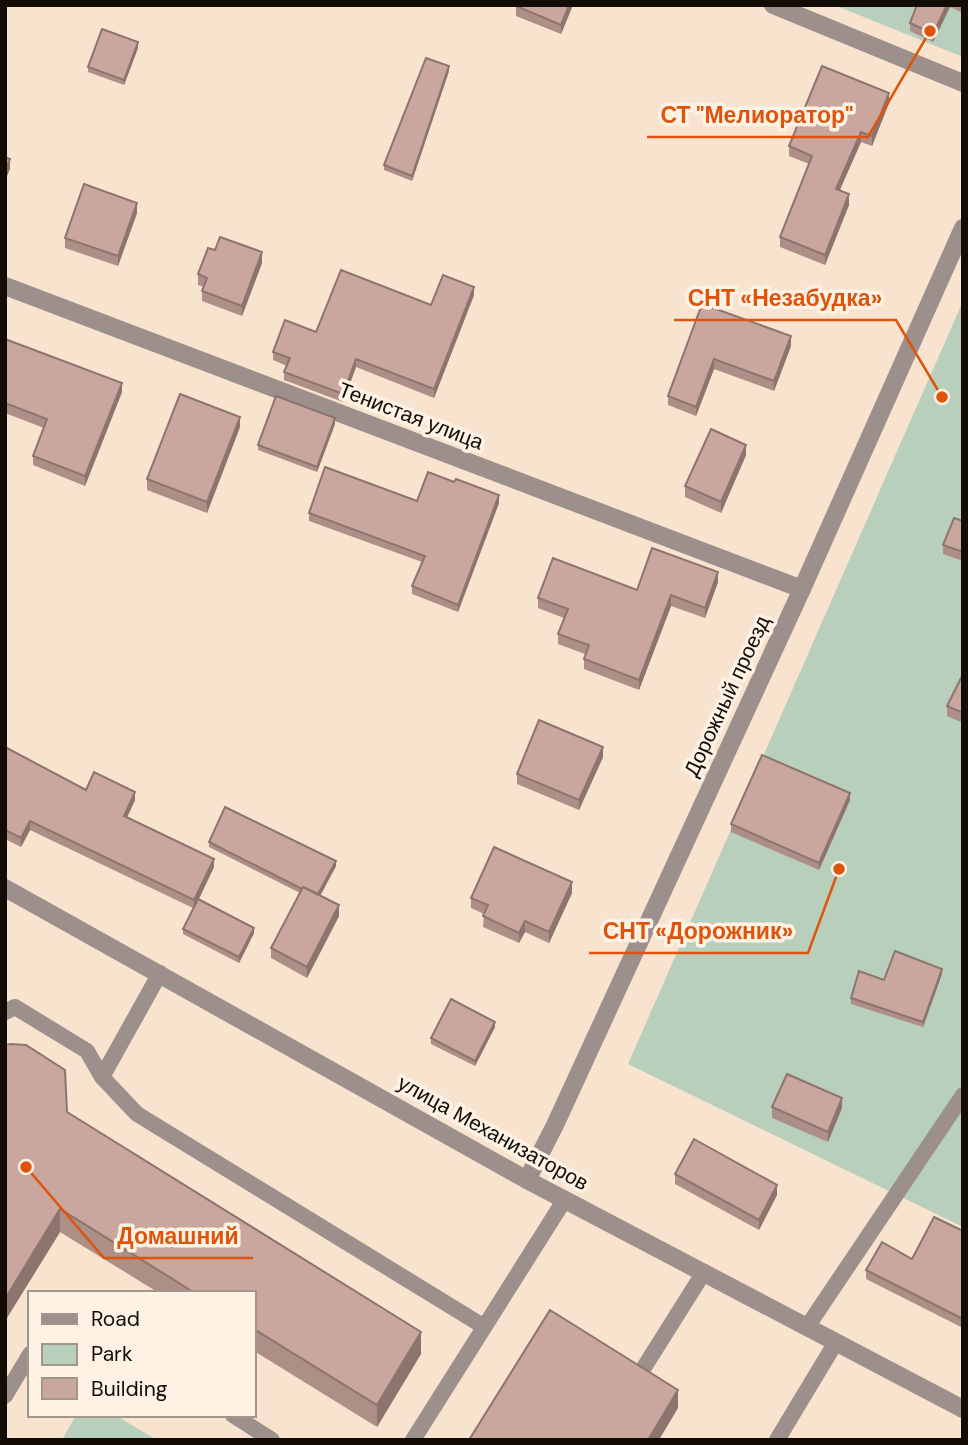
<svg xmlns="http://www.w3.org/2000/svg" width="968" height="1445" viewBox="0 0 968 1445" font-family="'DM Sans',sans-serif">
	<rect width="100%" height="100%" fill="#f8e3ce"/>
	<g fill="#b8cfbc">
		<path d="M834,5h129v52z"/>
		<path d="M963,301v926l-335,-163z"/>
		<path d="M76,1415h39l42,25h-95z"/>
	</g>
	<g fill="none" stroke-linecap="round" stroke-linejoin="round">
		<g stroke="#9c8f8c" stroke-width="16">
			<path d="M160,973l-58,104 35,37 346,212"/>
			<path d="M5,1012l10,-5 72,44 15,26"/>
			<path d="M807,1327l156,-232"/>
			<path d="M643,1369l61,-97"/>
			<path d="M5,1396l25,-42"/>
			<path d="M233,1415l39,25"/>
			<path d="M413,1440l152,-241"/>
			<path d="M777,1440l59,-98"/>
		</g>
		<g stroke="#9c8f8c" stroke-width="18">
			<path d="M773,5l190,78"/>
			<path d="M5,286l797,303"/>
			<path d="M5,888l522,292 436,229"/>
			<path d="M527,1180l28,-55 247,-536 161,-361"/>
		</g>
	</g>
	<g fill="#ad8f88">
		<path d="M573,5l-12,29 -45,-18v-10z"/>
		<path d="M917,5h46v8l-13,-6 -17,35 -23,-11v-8z"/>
		<path d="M138,48l-14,37 -36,-13v-5z"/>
		<path d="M449,71l-37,110 -28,-11v-5z"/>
		<path d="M889,103l-17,43 -11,-4 -22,48 10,15 -24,60 -45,-18v-10l29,-73 -20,-8v-10z"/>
		<path d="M137,213l-19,53 -53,-18v-10z"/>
		<path d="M262,263l-20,53 -40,-15v-10l2,-4 -6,-2v-11z"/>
		<path d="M474,295l-40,103 -78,-31 -13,35 -59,-22v-8l3,-6 -14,-6v-8l43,-20z"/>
		<path d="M702,304l89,42 -17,45 -60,-22 -18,47 -28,-11v-9z"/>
		<path d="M5,339l117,53 -37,94 -52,-21v-9l11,-28 -39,-15z"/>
		<path d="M335,424l-18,48 -59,-22v-5z"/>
		<path d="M240,427l-33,86 -60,-23v-11z"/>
		<path d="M746,455l-25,58 -36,-16v-11z"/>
		<path d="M417,501l82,2 -41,109 -46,-18v-8l10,-24 -113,-41v-8z"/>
		<path d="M963,521v40l-20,-7v-9z"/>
		<path d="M718,582l-13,36 -34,-12 -32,84 -55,-21v-10l1,-5 -27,-10v-10l6,-16 -26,-10v-10z"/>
		<path d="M963,674v49l-16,-7v-10z"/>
		<path d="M5,747l81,43 49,10 -8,17 87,50 -15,32 55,34 -15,30 -56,-29v-5l10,-21 -163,-78 -9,17 -16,-8z"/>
		<path d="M603,757l-24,53 -62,-26v-10z"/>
		<path d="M850,800l-31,70 -88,-38v-8z"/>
		<path d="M209,842l127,24 -16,29 19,21 -32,62 -36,-20v-10l29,-55 -91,-46z"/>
		<path d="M572,893l-23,50 -24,-11 -6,11 -36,-16 1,-13 -13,-6v-10z"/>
		<path d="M942,974l-19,53 -72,-23v-6l33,-18z"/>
		<path d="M495,1027l-20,39 -44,-22v-6z"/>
		<path d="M5,1045l62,67 354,242 -44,73 -123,-76v-58h-95l-99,-61 -55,89z"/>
		<path d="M772,1107l70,1 -14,34 -56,-24z"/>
		<path d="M675,1174l102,21 -18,35 -84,-46z"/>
		<path d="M963,1231v97l-97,-49v-9l46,-11z"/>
	</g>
	<g fill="#8d746f">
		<path d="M569,5h4l-12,29v-9z"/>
		<path d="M947,5h3v2l-17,35v-8z"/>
		<path d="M138,42v6l-14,37v-5z"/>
		<path d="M449,66v5l-37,110v-5z"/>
		<path d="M889,93v10l-17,43v-10z"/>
		<path d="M861,132v10l-25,57v-10z"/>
		<path d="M10,159v10l-5,12v-10z"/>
		<path d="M849,194v11l-24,60v-10z"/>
		<path d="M137,203v10l-19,53v-10z"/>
		<path d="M262,252v11l-20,53v-10z"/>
		<path d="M474,287v8l-40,103v-9z"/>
		<path d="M791,336v10l-17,45v-10z"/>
		<path d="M356,359v8l-13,35v-8z"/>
		<path d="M714,359v10l-18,47v-9z"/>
		<path d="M122,383v9l-37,94v-10z"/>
		<path d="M240,417v10l-33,86v-11z"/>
		<path d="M335,418v6l-18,48v-5z"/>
		<path d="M746,445v10l-25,58v-11z"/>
		<path d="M499,495v8l-41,109v-7z"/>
		<path d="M718,572v10l-13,36v-10z"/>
		<path d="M671,595v11l-32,84v-10z"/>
		<path d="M603,747v10l-24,53v-10z"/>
		<path d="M135,792v8l-11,24v-8z"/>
		<path d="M850,793v7l-31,70v-7z"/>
		<path d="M30,821v9l-9,17v-9z"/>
		<path d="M214,859v8l-20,42v-9z"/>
		<path d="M336,861v5l-19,36v-6z"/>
		<path d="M572,882v11l-23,50v-11z"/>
		<path d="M339,905v11l-32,62v-11z"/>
		<path d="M525,921v11l-6,11v-10z"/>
		<path d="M254,928v5l-15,30v-6z"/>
		<path d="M942,969v5l-19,53v-5z"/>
		<path d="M495,1022v5l-20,39v-5z"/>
		<path d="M842,1098v10l-14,34v-10z"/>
		<path d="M777,1185v10l-18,35v-10z"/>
		<path d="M60,1209v23l-55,89v-22z"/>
		<path d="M421,1332v22l-44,73v-22z"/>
		<path d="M678,1390v18l-19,32h-11z"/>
	</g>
	<g fill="#c9a69e" stroke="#8d746f" stroke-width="2">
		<path d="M517,5h52l-8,20 -45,-19z"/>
		<path d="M917,5h30l-14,29 -23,-11z"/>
		<path d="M102,29l36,13 -14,38 -36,-13z"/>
		<path d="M426,58l23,8 -37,110 -28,-11z"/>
		<path d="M822,66l67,27 -17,43 -11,-4 -25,57 13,5 -24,61 -45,-18 32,-81 -23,-10z"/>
		<path d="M5,157l5,2 -5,12z"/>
		<path d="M84,184l53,19 -19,53 -53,-18z"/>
		<path d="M220,237l42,15 -20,54 -40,-15 5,-13 -9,-4 10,-26 7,2z"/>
		<path d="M341,270l90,35 12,-30 31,12 -40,102 -78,-30 -13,35 -59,-22 6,-14 -17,-6 12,-32 31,12z"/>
		<path d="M702,304l89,32 -17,45 -60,-22 -18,48 -28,-11z"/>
		<path d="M5,339l117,44 -37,93 -52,-20 14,-37 -42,-16z"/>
		<path d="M180,394l60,23 -33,85 -60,-23z"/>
		<path d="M276,396l59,22 -18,49 -59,-22z"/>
		<path d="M711,429l35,16 -25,57 -36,-16z"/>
		<path d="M325,467l92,34 11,-29 26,10 2,-3 43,16 -41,110 -46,-19 13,-30 -116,-43z"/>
		<path d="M954,518l9,3v31l-20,-7z"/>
		<path d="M652,548l66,24 -13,36 -34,-13 -32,85 -55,-21 5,-14 -31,-11 10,-25 -30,-11 15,-40 84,32z"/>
		<path d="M963,674v39l-16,-7z"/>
		<path d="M539,720l64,27 -24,53 -62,-26z"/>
		<path d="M5,747l81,43 8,-18 41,20 -11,24 90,43 -20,41 -164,-79 -9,17 -16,-8z"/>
		<path d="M762,755l88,38 -31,70 -88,-39z"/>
		<path d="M225,807l111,54 -18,33 -15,-7 -1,2 -93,-47z"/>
		<path d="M494,847l78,35 -23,50 -24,-11 -6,12 -36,-17 5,-11 -17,-7z"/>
		<path d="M303,887l36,18 -32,62 -36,-19z"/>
		<path d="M198,899l56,29 -15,29 -56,-28z"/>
		<path d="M895,951l47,18 -19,53 -72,-24 8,-27 25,9z"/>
		<path d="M451,999l44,23 -20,39 -44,-23z"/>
		<path d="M10,1044l16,1 39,25 2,42 354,220 -44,73 -123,-76v-36h-59l-135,-84 -55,90v-254z"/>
		<path d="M787,1074l55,24 -14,34 -56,-25z"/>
		<path d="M694,1139l83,46 -18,35 -84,-46z"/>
		<path d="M934,1217l29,14v88l-97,-49 16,-28 30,17z"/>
		<path d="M550,1310l128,80 -30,50h-179z"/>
	</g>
	<g text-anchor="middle" stroke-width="7" stroke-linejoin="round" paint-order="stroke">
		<g font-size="21" fill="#120c05" stroke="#fef2e5">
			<text transform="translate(411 416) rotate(21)" y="7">Тенистая улица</text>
			<text transform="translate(727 696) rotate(-65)" y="7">Дорожный проезд</text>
			<text transform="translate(493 1133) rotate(29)" y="7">улица Механизаторов</text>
		</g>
	</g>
	<path fill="none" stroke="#dd550c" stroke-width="2.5" d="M930 31L868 137H647M942 397L896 320H674M839 869L808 953H589M26 1167L104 1258H253"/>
	<g fill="#dd550c" stroke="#fef2e5" stroke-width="2.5">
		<circle cx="930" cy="31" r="7"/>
		<circle cx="942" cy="397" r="7"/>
		<circle cx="839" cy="869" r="7"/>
		<circle cx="26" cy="1167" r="7"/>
	</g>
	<g font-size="23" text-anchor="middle" font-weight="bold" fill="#dd550c" stroke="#fef2e5" stroke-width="7" stroke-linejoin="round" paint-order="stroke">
		<text x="757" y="123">СТ "Мелиоратор"</text>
		<text x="785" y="306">СНТ «Незабудка»</text>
		<text x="698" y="939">СНТ «Дорожник»</text>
		<text x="178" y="1244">Домашний</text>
	</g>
	<rect width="968" height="1445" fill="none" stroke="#120c05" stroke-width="14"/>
	<rect x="28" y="1291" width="228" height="126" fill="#fef2e5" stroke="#a0968b" stroke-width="2"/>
	<rect x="42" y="1314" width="35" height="10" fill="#9c8f8c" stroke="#a0968b" stroke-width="2"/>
	<text x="91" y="1326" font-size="21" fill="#120c05">Road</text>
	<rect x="42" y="1344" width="35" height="21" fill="#b8cfbc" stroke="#a0968b" stroke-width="2"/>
	<text x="91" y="1361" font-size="21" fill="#120c05">Park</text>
	<rect x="42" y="1378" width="35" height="21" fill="#c9a69e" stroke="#a0968b" stroke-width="2"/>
	<text x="91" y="1396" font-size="21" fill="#120c05">Building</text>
</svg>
